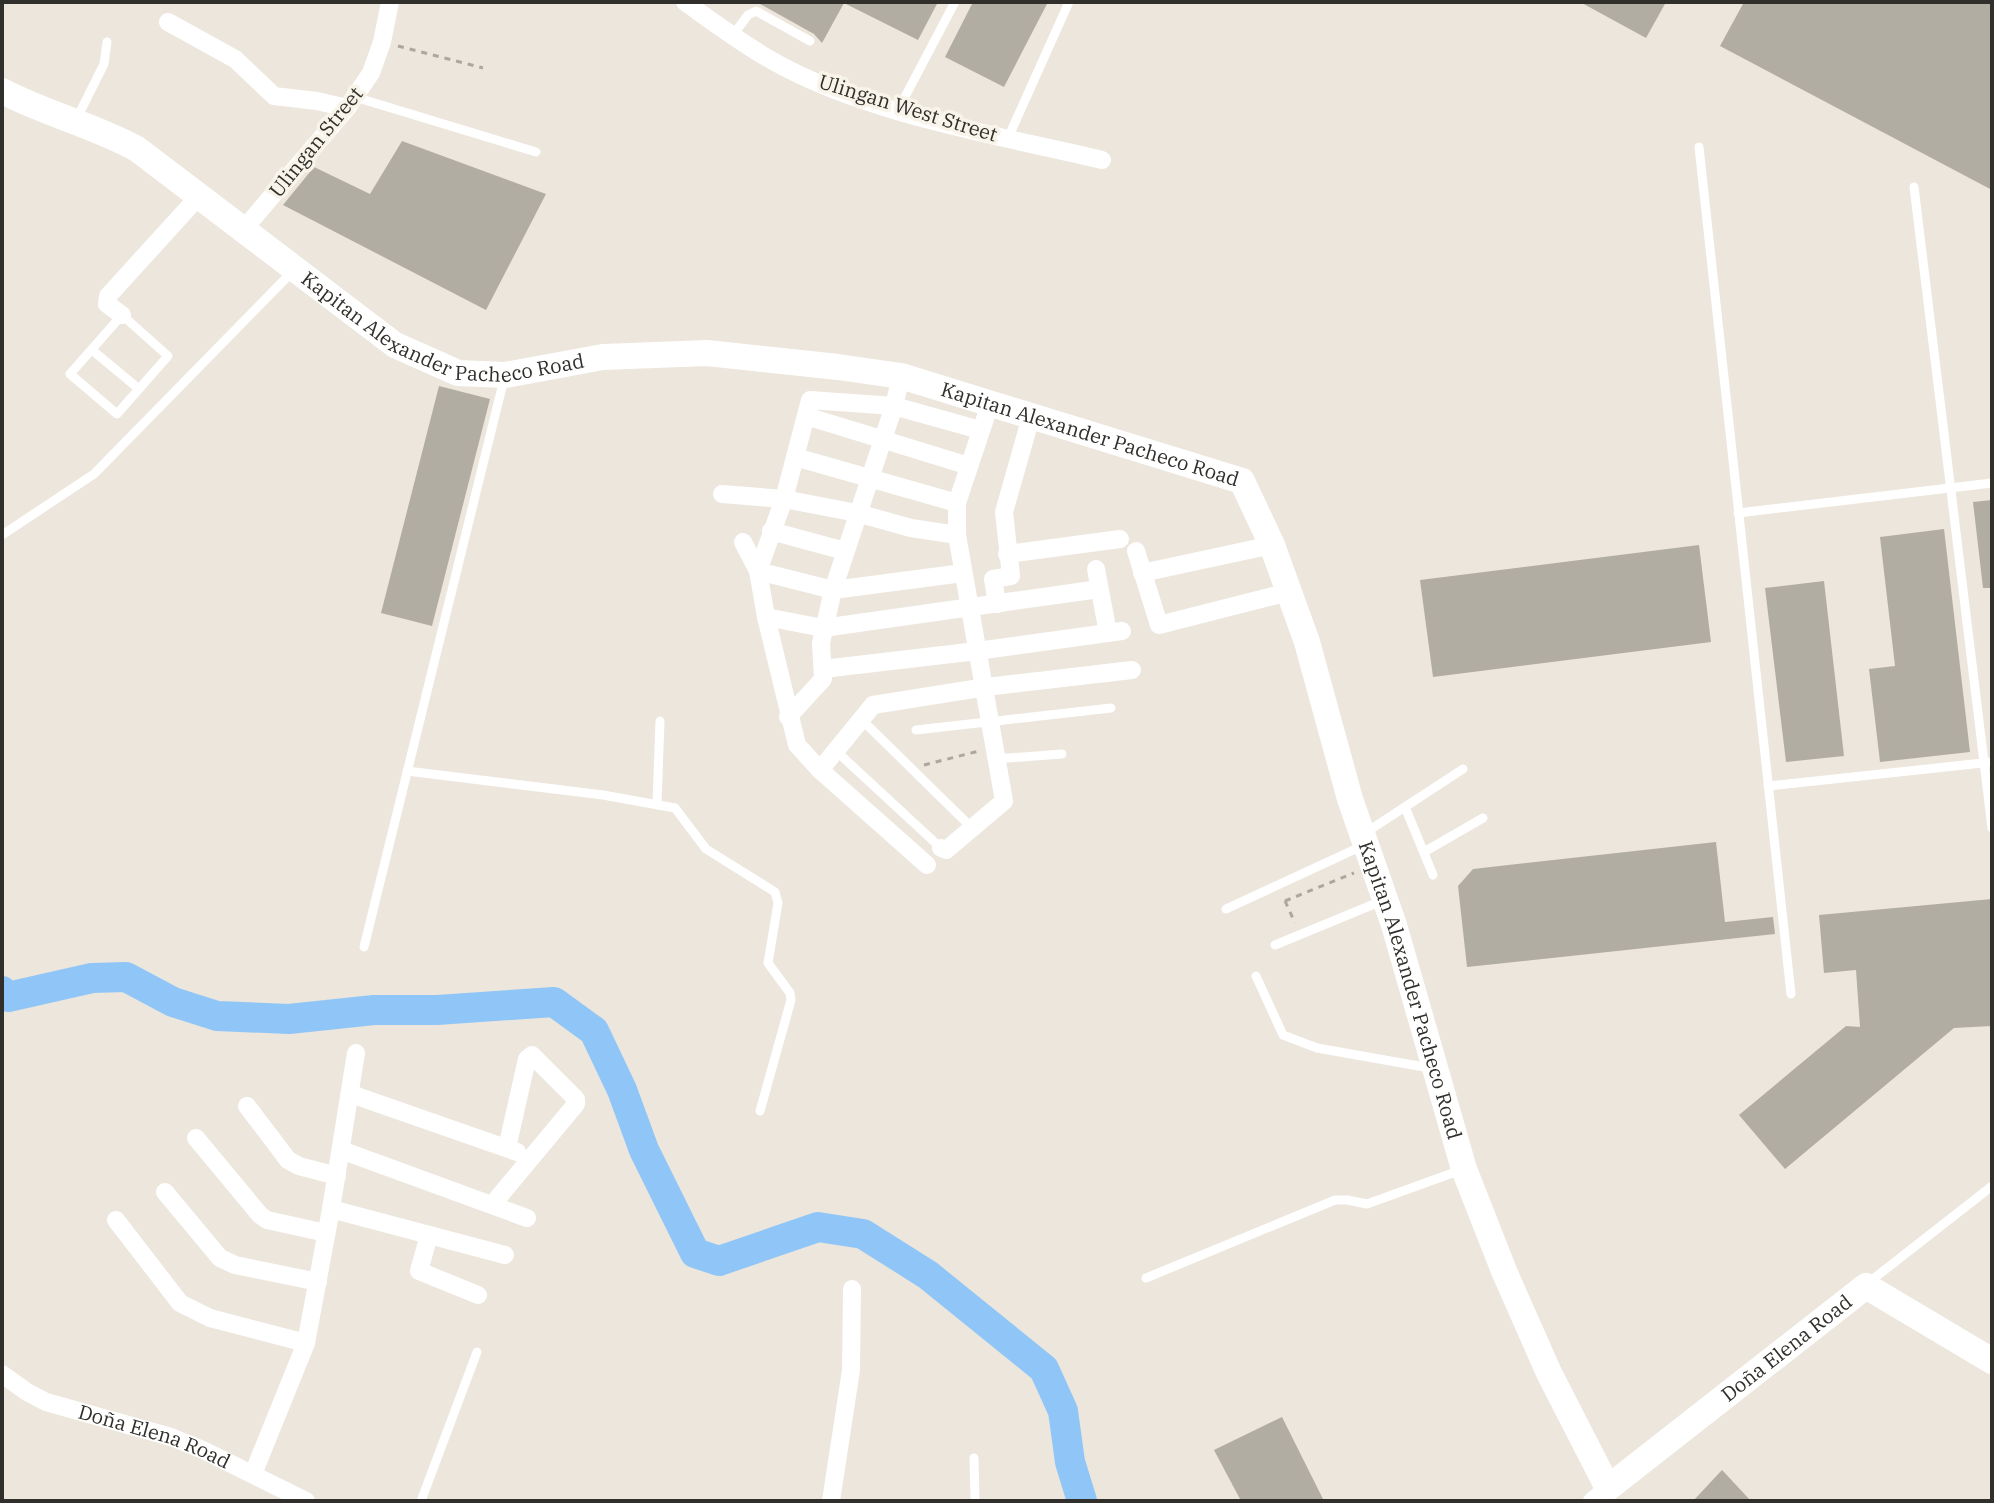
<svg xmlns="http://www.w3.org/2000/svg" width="1994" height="1503" viewBox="0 0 1994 1503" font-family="'IBM Plex Serif',serif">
	<rect width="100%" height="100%" fill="#ece6dc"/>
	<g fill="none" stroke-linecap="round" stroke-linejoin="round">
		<path stroke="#90c6f7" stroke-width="30" d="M2,991l6,6 84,-19 34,-1 47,25 44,14 72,3 85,-9h63l117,-8 40,29 28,59 22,60 51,103 24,8 99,-34 45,7 65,41 116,94 19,42 7,51 12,39"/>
	</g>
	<g fill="#b2ada3">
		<path d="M747,2h191l-20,38 -74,-37 -22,40 -8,-9 -54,-30z"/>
		<path d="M973,2h75l-44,85 -59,-30z"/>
		<path d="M1580,2h86l-20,36z"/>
		<path d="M1744,2h248v188l-272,-144z"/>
		<path d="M402,141l144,53 -60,116 -203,-105 31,-38 56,27z"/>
		<path d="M439,386l51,13 -58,227 -51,-13z"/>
		<path d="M1992,500v88h-9l-10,-86z"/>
		<path d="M1944,529l26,223 -90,10 -11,-93 26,-3 -15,-129z"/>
		<path d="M1699,545l12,97 -278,35 -13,-97z"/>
		<path d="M1824,581l20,175 -58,6 -21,-174z"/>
		<path d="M1716,842l9,80 48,-5 2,17 -308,33 -9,-81 15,-17z"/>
		<path d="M1992,899v127l-38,2 -169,141 -46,-54 107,-89 14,1 -4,-57 -32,3 -5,-58z"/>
		<path d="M1282,1417l42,84h-83l-27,-51z"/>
		<path d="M1722,1470l29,31h-58z"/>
	</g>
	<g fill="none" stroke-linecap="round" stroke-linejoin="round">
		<g stroke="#aca79f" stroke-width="3" stroke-dasharray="6 6" stroke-linecap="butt">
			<path d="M398,46l85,22"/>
			<path d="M924,765l55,-14"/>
			<path d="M1285,901l69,-28"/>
			<path d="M1285,901l10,22"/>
		</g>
		<g stroke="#fff" stroke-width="9">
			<path d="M733,35l15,-20 8,-4 54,30"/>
			<path d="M355,97l181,55"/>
			<path d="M898,110l57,-108"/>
			<path d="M77,118l27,-54 3,-22"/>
			<path d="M1008,138l61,-136"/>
			<path d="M1699,147l92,847"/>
			<path d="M1914,187l78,641"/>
			<path d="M122,315l46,41 -51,58 -47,-40z"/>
			<path d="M92,350l47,39"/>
			<path d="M1738,513l254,-30"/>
			<path d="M2,535l92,-61 200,-204"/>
			<path d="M860,718l111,109"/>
			<path d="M916,730l195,-22"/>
			<path d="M835,750l106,98"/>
			<path d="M996,759l66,-5"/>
			<path d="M407,771l196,24 72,13 31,41 69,43 3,11 -10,60 22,30 1,7 -31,111"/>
			<path d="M1768,786l224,-24"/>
			<path d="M657,803l3,-82"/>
			<path d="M1405,807l28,68"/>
			<path d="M1365,833l98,-64"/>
			<path d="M1424,852l59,-34"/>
			<path d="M1226,909l136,-63"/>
			<path d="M1275,945l109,-45"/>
			<path d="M364,947l140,-568"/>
			<path d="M1256,976l27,59 34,13 113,20"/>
			<path d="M1146,1278l189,-78h12l20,4 94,-34"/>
			<path d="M1868,1283l124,-97"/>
			<path d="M974,1458l1,43"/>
			<path d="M421,1501l56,-149"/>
		</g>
		<g stroke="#fff" stroke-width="18">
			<path d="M685,2c28,20 56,41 86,58 94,54 226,75 331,100"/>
			<path d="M168,22l67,37 39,37 43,5 30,7"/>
			<path d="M243,230l104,-122 24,-35 11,-31 8,-40"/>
			<path d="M122,315l-15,-11 1,-8 91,-100"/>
			<path d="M806,416l163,50"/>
			<path d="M795,457l162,46"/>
			<path d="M722,494l62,5 73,14 54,15 46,7"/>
			<path d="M771,531l74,20"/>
			<path d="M743,542l15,29 8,46 31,128 23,25 107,95"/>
			<path d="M1136,551l23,74 130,-33"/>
			<path d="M1007,554l113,-15"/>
			<path d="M1096,569l12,64"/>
			<path d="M758,571l26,-72 26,-99 84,6 86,24"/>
			<path d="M758,571l75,19 130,-17"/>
			<path d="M1142,573l130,-28"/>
			<path d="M997,604l-4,-25 18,-3 -7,-64 27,-95"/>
			<path d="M766,617l57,11 276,-39"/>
			<path d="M823,669l154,-18 145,-20"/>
			<path d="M788,717l35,-38 -2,-36 12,-53 61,-184 7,-30"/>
			<path d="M820,770l53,-65 113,-18 146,-17"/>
			<path d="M941,848l5,2 58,-49 -47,-266v-32l33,-99"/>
			<path d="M351,1094l166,58"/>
			<path d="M247,1106l41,54 11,6 38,10"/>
			<path d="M196,1138l64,77 7,5 59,13"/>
			<path d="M341,1150l186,68"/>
			<path d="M165,1192l55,66 15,7 83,17"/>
			<path d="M492,1205l84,-101v-5l-44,-44 -5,4 -20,89"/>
			<path d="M331,1209l174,46"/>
			<path d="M116,1220l64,83 30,15 96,25"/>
			<path d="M429,1235l-10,36 59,24"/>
			<path id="s1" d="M2,1374l25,18 19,10 125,35 32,13 103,51"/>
			<path d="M253,1474l53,-131 25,-134 25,-156"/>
			<path d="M831,1501l20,-131 1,-81"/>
			<path d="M1592,1501l16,-13"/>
		</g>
		<path stroke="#fff" stroke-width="26" id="s2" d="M2,91c44,23 91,34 135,58l258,196 63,28 47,2 98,-18 104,-4 131,14 63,9 341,105 30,64 35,97 43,157 44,126 70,244 40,102 45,102 59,115 258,-202 126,75"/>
	</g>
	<g text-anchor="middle" stroke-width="7" stroke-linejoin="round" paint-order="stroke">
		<g font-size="20" fill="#312f2b" stroke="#f9f4e9">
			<text transform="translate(908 108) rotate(17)" y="7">Ulingan West Street</text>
			<text transform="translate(316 142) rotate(-51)" y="7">Ulingan Street</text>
			<text dy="7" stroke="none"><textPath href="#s2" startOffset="512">Kapitan Alexander Pacheco Road</textPath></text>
			<text dy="7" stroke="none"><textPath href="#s2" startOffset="1184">Kapitan Alexander Pacheco Road</textPath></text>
			<text dy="7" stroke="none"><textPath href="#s2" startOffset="1880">Kapitan Alexander Pacheco Road</textPath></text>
			<text dy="7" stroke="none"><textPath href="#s2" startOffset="2644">Doña Elena Road</textPath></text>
			<text dy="7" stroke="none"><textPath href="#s1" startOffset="166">Doña Elena Road</textPath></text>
		</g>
	</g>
	<rect width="1994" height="1503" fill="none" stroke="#312f2b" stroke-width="8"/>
</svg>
